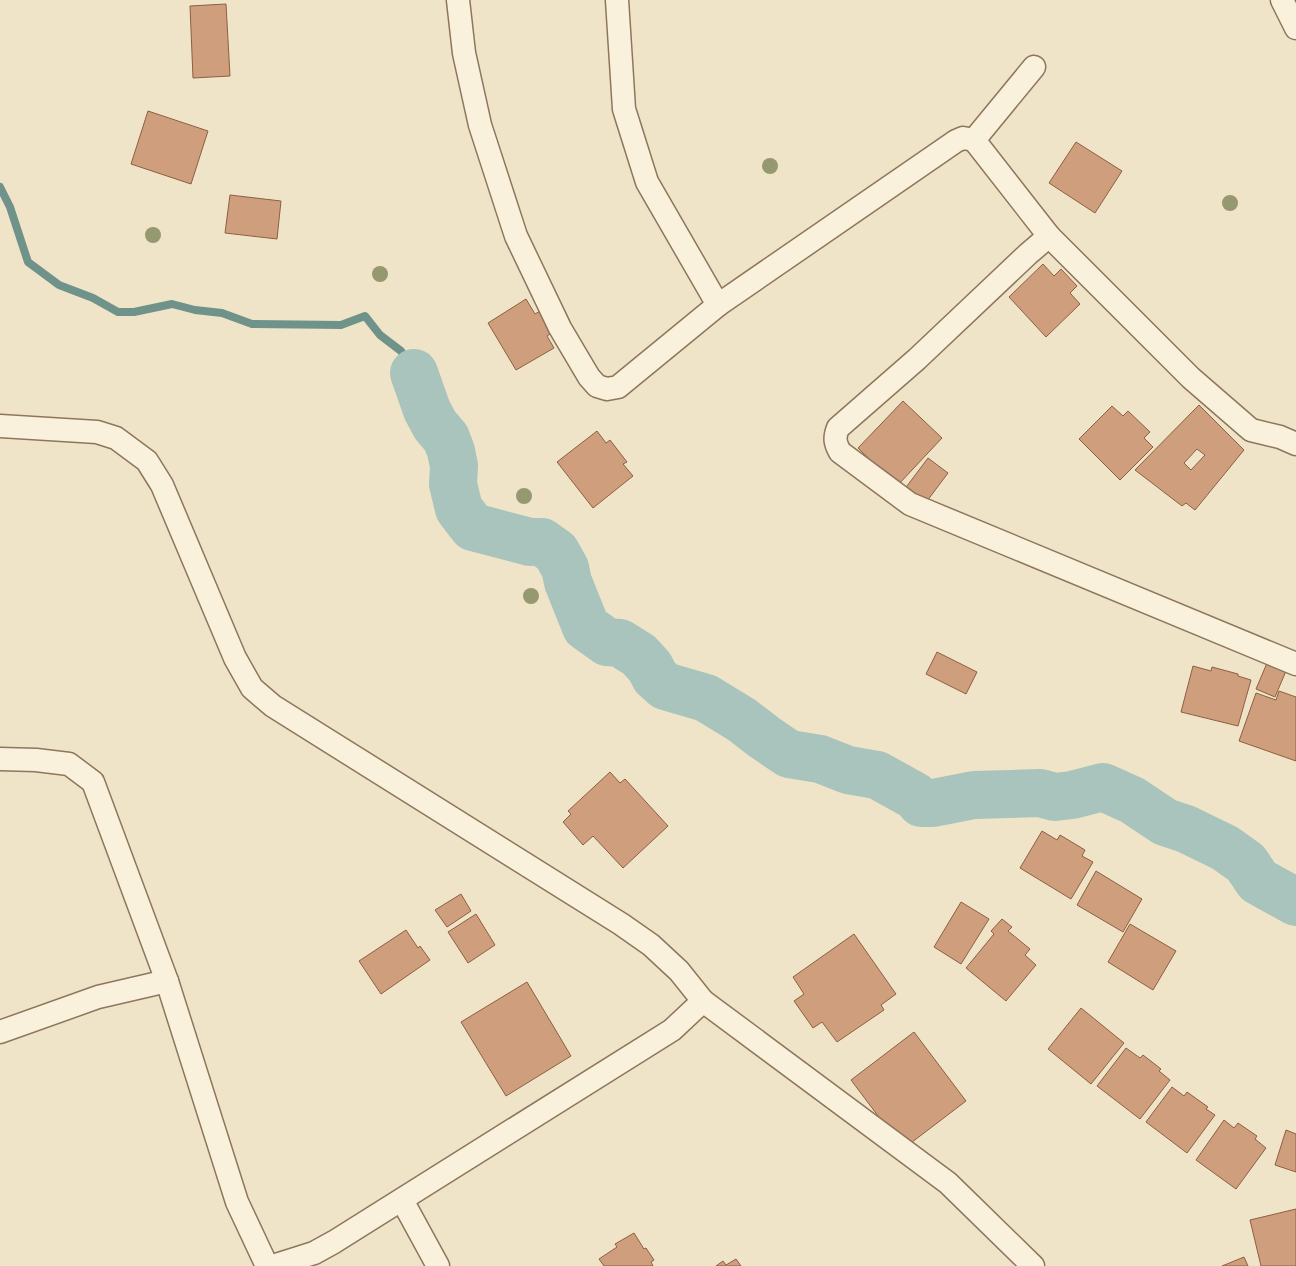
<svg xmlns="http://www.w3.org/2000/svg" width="1296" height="1266" viewBox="0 0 1296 1266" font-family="'Times New Roman',serif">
	<rect width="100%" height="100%" fill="#f0e4c8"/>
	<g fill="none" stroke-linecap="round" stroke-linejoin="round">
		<path stroke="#6f938a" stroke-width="8" d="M0,187l10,20 18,55 31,23 34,13 25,14h16l38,-8 23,6 27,3 30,11 89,1 24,-9 15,19 21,16 13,22"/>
		<path stroke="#a9c4bc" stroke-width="48" d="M414,373l13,37 8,15 11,13 5,13 3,15 -1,18 6,25 14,18 57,15h12l14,10 9,16 3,14 18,45 21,15 13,1 19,12 11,12 5,10 10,9 41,12 36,22 22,17 25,17 31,5 28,11 29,5 38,21 6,7h12l41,-8 66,-2 15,4 17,-2 31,-8 29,13 33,22 21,7 39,19 21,15 12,18 38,21"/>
	</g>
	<g fill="#cf9f7d" stroke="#8d5f41" fill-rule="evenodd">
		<path d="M226,4l4,72 -37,2 -3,-72z"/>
		<path d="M148,111l60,20 -17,53 -60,-20z"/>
		<path d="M1076,142l46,29 -27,42 -46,-30z"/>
		<path d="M230,195l51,6 -4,38 -52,-6z"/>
		<path d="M1043,264l11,12 7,-7 16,17 -7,7 10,11 -34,33 -37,-40z"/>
		<path d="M526,299l9,15 5,-3 13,21 -6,4 7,12 -38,22 -28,-47z"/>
		<path d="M903,401l39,37 -45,48 -39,-38z"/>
		<path d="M1199,405l45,45 -49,60 -9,-7 -4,3 -47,-36zM1197,449l8,6 -14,15 -7,-7z"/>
		<path d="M1112,406l11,10 5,-5 22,21 -6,6 9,9 -33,33 -41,-41z"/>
		<path d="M597,431l9,12 4,-3 17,22 -4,2 10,12 -40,32 -36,-46z"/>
		<path d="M928,458l20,15 -24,32 -20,-15z"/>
		<path d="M937,652l40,20 -11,22 -40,-20z"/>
		<path d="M1267,663l19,8 -11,26 -19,-8z"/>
		<path d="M1193,666l18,5 1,-4 26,7v2l13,4 -13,46 -57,-14z"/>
		<path d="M1279,691l17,6v64l-57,-20 17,-48 20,7z"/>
		<path d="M610,772l10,11 5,-4 43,47 -45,42 -30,-32 -10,9 -20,-23 8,-8 -3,-3z"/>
		<path d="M1042,831l15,9 3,-5 25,15 -3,6 11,6 -22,37 -51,-31z"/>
		<path d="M1096,871l46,28 -19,33 -46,-27z"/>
		<path d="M461,894l10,17 -24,16 -12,-17z"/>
		<path d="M961,902l28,17 -28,45 -27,-17z"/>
		<path d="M476,914l19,31 -27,18 -20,-31z"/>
		<path d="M1002,919l10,8 -4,4 22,18 -5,6 11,10 -30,36 -40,-33 28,-34 -3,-3z"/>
		<path d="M1130,924l46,27 -23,39 -45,-28z"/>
		<path d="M406,930l12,18 2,-2 10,14 -49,34 -22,-33z"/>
		<path d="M854,934l42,60 -15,11 3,5 -47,32 -15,-20 -9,6 -19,-27 10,-7 -11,-17z"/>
		<path d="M527,982l44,74 -65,40 -45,-74z"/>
		<path d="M1081,1008l43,35 -33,41 -43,-35z"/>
		<path d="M914,1032l52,69 -63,48 -52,-69z"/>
		<path d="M1126,1048l14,10 3,-3 18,14 -2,2 11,9 -30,39 -43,-33z"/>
		<path d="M1172,1087l12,9 3,-4 21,15 -2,2 9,6 -28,38 -41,-31z"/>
		<path d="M1224,1120l10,8 4,-5 19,13 -2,3 11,9 -30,41 -40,-29z"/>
		<path d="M1286,1130l10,4v38l-21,-7z"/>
		<path d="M1296,1209v57h-35l-11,-46z"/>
		<path d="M634,1233l10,16 2,-1 8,12 -3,2 2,4h-49l-5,-7 18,-12 -2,-3z"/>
		<path d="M1244,1257l4,9h-26z"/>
		<path d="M736,1259l5,7h-25l7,-5 3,4z"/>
	</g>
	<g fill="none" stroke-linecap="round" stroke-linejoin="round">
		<defs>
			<g id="minor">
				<path d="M458,0l6,53 16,72 36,111 44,92 29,49 8,9 10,3 11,-2 100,-82 238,-164 7,-3 11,2 75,96 142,142 60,52 29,7 16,7"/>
				<path d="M617,0l7,109 23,73 71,123"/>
				<path d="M1282,0l14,28"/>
				<path d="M974,140l60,-73"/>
				<path d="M1049,236l-21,18 -111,105 -79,69c-4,10 -3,15 2,24l70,52 386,160"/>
				<path d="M0,426l97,6 19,6 31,23 15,24 73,173 17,30 21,18 348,218 30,21 28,26 24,30"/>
				<path d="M0,759l36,1 33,4 24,18 74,199 70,221 30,64"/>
				<path d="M0,1032l98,-35 69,-16"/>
				<path d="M402,1200l36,66"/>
				<path d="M273,1266l41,-13 20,-11 338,-212 31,-29 245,182 85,83"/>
			</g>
		</defs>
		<use href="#minor" stroke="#8d765c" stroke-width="25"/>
		<use href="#minor" stroke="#faf1dc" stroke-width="22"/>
	</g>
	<g fill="#96986f">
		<circle cx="770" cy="166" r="8"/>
		<circle cx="1230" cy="203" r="8"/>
		<circle cx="153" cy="235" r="8"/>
		<circle cx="380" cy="274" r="8"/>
		<circle cx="524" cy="496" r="8"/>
		<circle cx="531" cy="596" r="8"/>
	</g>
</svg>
